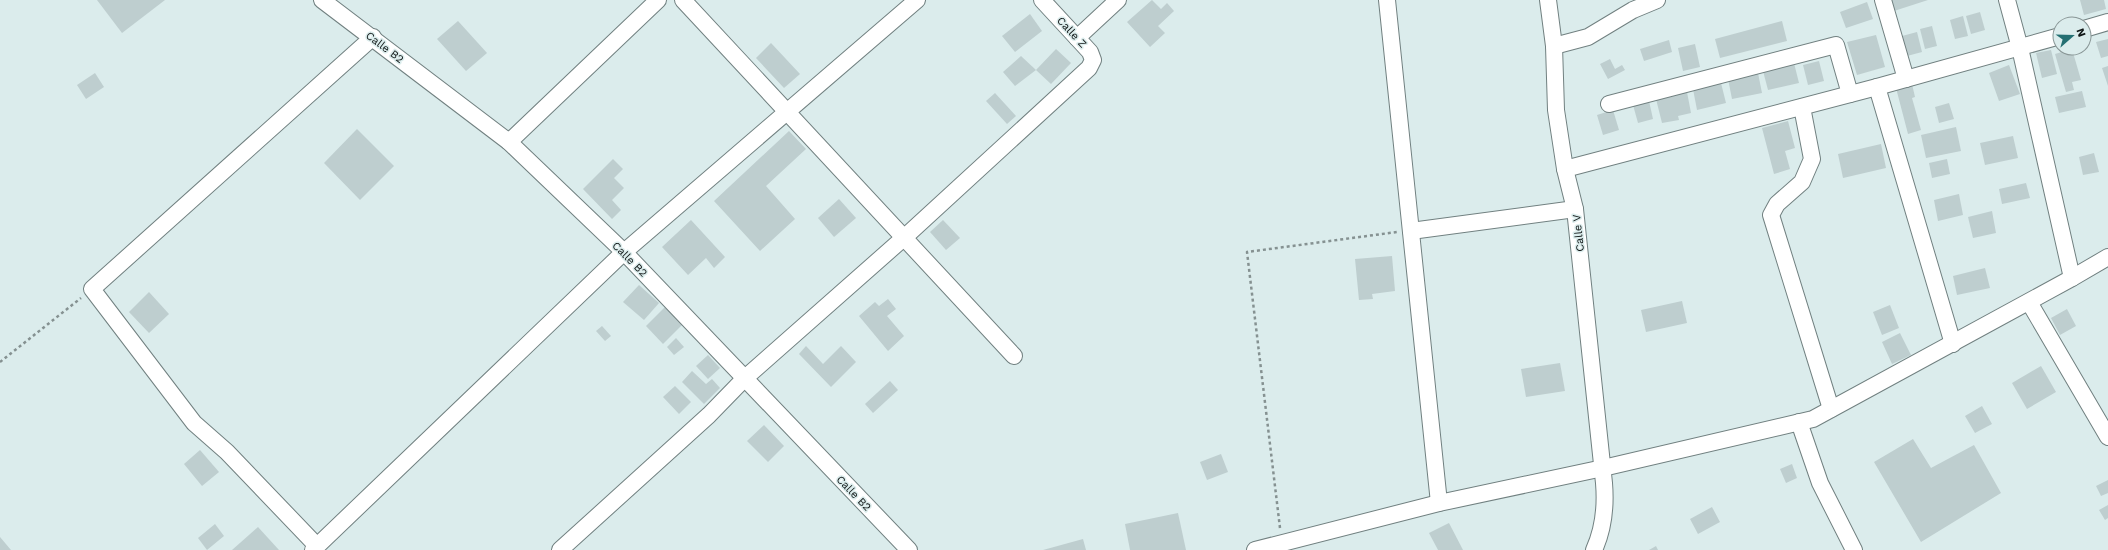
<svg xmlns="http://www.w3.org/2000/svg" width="2108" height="550" viewBox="0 0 2108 550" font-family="'Work Sans',sans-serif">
	<rect width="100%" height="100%" fill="#dbecec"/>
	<g fill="#bececf">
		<path d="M97,0h68l-43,33z"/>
		<path d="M1152,0l9,9 6,-6 7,8 -16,15 7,7 -15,14 -23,-25z"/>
		<path d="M1891,0h37l-34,11z"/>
		<path d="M2080,0h24l2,9 -22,6z"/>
		<path d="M1867,2l6,17 -27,9 -6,-16z"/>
		<path d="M1980,12l5,18 -14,4 -5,-18z"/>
		<path d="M1030,14l12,17 -27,21 -13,-16z"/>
		<path d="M1963,16l5,20 -13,3 -5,-19z"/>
		<path d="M458,21l29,32 -21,18 -29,-32z"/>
		<path d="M1782,21l5,20 -67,17 -5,-19z"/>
		<path d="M1932,26l5,20 -12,3 -5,-20z"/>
		<path d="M1917,32l5,20 -15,4 -5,-20z"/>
		<path d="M1876,35l9,32 -28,8 -10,-33z"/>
		<path d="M2108,39v17l-7,2 -5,-16z"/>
		<path d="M1669,40l3,12 -28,9 -4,-12z"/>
		<path d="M771,43l29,31 -16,14 -28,-30z"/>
		<path d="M1695,44l5,23 -17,4 -5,-23z"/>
		<path d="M1056,49l15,14 -20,21 -15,-14z"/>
		<path d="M2072,49l9,31 -9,2 2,8 -8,2 -11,-38z"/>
		<path d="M2051,50l6,24 -15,4 -6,-25z"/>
		<path d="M1021,56l15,14 -21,16 -12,-14z"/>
		<path d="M1610,59l5,10 7,-4 3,5 -17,9 -8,-15z"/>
		<path d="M1819,61l5,20 -16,4 -5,-20z"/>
		<path d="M1794,63l5,20 -31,7 -5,-19z"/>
		<path d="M2009,65l11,29 -21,7 -10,-28z"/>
		<path d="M2108,66v20l-6,-18z"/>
		<path d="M95,73l9,14 -18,12 -9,-14z"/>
		<path d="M1758,73l4,20 -30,6 -4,-20z"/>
		<path d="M1721,83l5,20 -29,7 -4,-21z"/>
		<path d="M1912,84l3,13 -3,1 9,32 -13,4 -12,-46z"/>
		<path d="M2082,91l4,16 -27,6 -4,-16z"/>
		<path d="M1687,92l4,21 -13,3 1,4 -17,3 -6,-24z"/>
		<path d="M995,93l21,23 -9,8 -21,-23z"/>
		<path d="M1649,101l4,18 -15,4 -5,-18z"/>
		<path d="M1949,103l5,16 -15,4 -4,-16z"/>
		<path d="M1613,110l6,20 -16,5 -6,-20z"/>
		<path d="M1788,121l7,27 -10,3 5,18 -16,5 -12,-46z"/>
		<path d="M1956,127l5,24 -35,7 -5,-23z"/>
		<path d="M357,129l37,37 -34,34 -36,-37z"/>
		<path d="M789,131l17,18 -40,37 29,33 -35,32 -46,-50z"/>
		<path d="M2013,136l5,22 -33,7 -5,-22z"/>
		<path d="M1881,144l5,24 -43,10 -5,-24z"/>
		<path d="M2094,153l5,19 -16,3 -4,-18z"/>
		<path d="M613,159l10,10 -9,9 10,10 -12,12 9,10 -9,9 -29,-30z"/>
		<path d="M1947,159l3,15 -18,4 -3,-15z"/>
		<path d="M2026,183l4,15 -28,6 -3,-15z"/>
		<path d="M1959,194l4,21 -25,6 -4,-21z"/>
		<path d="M839,199l17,19 -22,19 -16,-19z"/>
		<path d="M1992,211l4,22 -23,5 -5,-21z"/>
		<path d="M691,220l34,37 -11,11 -8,-10 -18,17 -26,-28z"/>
		<path d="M943,220l17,18 -14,12 -16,-18z"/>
		<path d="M1392,256l3,35 -23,3 1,5 -14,1 -4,-41z"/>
		<path d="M1985,268l5,20 -33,7 -4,-19z"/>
		<path d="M639,285l20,18 -15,17 -21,-18z"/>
		<path d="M149,292l20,22 -20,19 -20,-21z"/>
		<path d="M888,299l8,10 -9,7 17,20 -16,15 -29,-35 16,-14 4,4z"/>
		<path d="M1682,301l5,22 -41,9 -5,-22z"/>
		<path d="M1890,305l9,23 -17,7 -9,-23z"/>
		<path d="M665,307l17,18 -19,19 -17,-18z"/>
		<path d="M2067,309l9,17 -16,9 -9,-17z"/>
		<path d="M602,326l9,10 -6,5 -9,-10z"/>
		<path d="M1900,333l11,22 -19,9 -10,-22z"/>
		<path d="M676,338l8,9 -10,8 -7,-8z"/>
		<path d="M806,346l17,18 18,-18 15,16 -25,25 -32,-33z"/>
		<path d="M708,355l12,13 -12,11 -12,-13z"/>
		<path d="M1560,363l5,28 -39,6 -5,-28z"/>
		<path d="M2041,366l15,26 -29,17 -15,-26z"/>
		<path d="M692,371l14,13 6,-5 8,9 -16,16 -22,-22z"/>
		<path d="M890,381l8,9 -25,23 -8,-9z"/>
		<path d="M675,386l16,16 -12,12 -16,-17z"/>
		<path d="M1982,406l10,18 -17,9 -10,-17z"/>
		<path d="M764,425l20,21 -16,16 -21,-21z"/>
		<path d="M1913,439l18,29 43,-23 27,48 -80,49 -47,-80z"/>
		<path d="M200,450l19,22 -17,14 -18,-22z"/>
		<path d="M1221,454l7,18 -21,8 -7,-18z"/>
		<path d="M1792,464l5,14 -11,5 -6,-14z"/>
		<path d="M2108,480v13l-7,3 -5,-10z"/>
		<path d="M2108,505v13l-3,2 -6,-10z"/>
		<path d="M1712,507l8,15 -22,12 -8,-15z"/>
		<path d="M1178,513l8,37h-56l-5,-26z"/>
		<path d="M1449,523l14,27h-25l-9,-17z"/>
		<path d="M215,524l9,12 -17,14 -9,-12z"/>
		<path d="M258,527l21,23h-47z"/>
		<path d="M0,537l11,13h-11z"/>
		<path d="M1083,539l3,11h-43z"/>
		<path d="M1656,546l2,4h-9z"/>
	</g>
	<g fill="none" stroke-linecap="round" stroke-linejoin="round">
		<defs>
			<g id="minor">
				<path d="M322,0l187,142 115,110 285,298"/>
				<path d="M683,0l331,356"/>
				<path d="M1387,0l52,503"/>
				<path d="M1548,0l6,46 2,64 9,59 10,40 29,274c2,24 0,45 -10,67"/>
				<path d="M1883,0l23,79"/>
				<path d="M2007,0l13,48 52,230"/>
				<path d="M2084,29l24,-7"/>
				<path d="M1077,38l41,-38"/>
				<path d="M1554,46l34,-9 45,-27 24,-10"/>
				<path d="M1877,87l76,257"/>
				<path d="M1609,104l227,-59 14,49"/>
				<path d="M1802,107l10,52 -10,23 -25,22 -6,11 60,194"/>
				<path d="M509,142l149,-142"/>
				<path d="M1565,169l312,-82 183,-51"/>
				<path d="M1411,231l164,-22"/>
				<path d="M2029,302l79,135"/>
				<path d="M1799,422l21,61 34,67"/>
				<path d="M317,546l-90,-94 -33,-29 -102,-134 281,-252"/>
				<path d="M313,550l311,-298 293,-252"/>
				<path d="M560,550l149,-135 36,-37 162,-143 182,-167 4,-8 -3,-8 -48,-52"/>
				<path d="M1255,550l184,-47 164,-35 210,-49 259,-141 36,-21"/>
			</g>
		</defs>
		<use href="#minor" stroke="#718080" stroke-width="18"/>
		<g stroke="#859191" stroke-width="2.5" stroke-dasharray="3 3" stroke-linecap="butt">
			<path d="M0,362l81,-64"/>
			<path d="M1280,528l-33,-276 150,-20"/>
		</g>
		<use href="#minor" stroke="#fff" stroke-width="16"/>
	</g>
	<g text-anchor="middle" stroke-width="3" stroke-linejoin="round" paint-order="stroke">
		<g font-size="11" fill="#0f1515" stroke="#dbecec">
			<text transform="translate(1072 32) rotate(47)" y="4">Calle Z</text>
			<text transform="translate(385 47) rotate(37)" y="4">Calle B2</text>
			<text transform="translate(1578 233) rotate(-96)" y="4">Calle V</text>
			<text transform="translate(630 259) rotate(45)" y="4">Calle B2</text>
			<text transform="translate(854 493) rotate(46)" y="4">Calle B2</text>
		</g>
	</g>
	<g transform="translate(2072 36) rotate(70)"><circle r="19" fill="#dbecec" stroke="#899696"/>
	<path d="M0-3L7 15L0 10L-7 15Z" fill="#246f72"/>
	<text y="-6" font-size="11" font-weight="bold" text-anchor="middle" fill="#0f1515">N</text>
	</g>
</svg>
